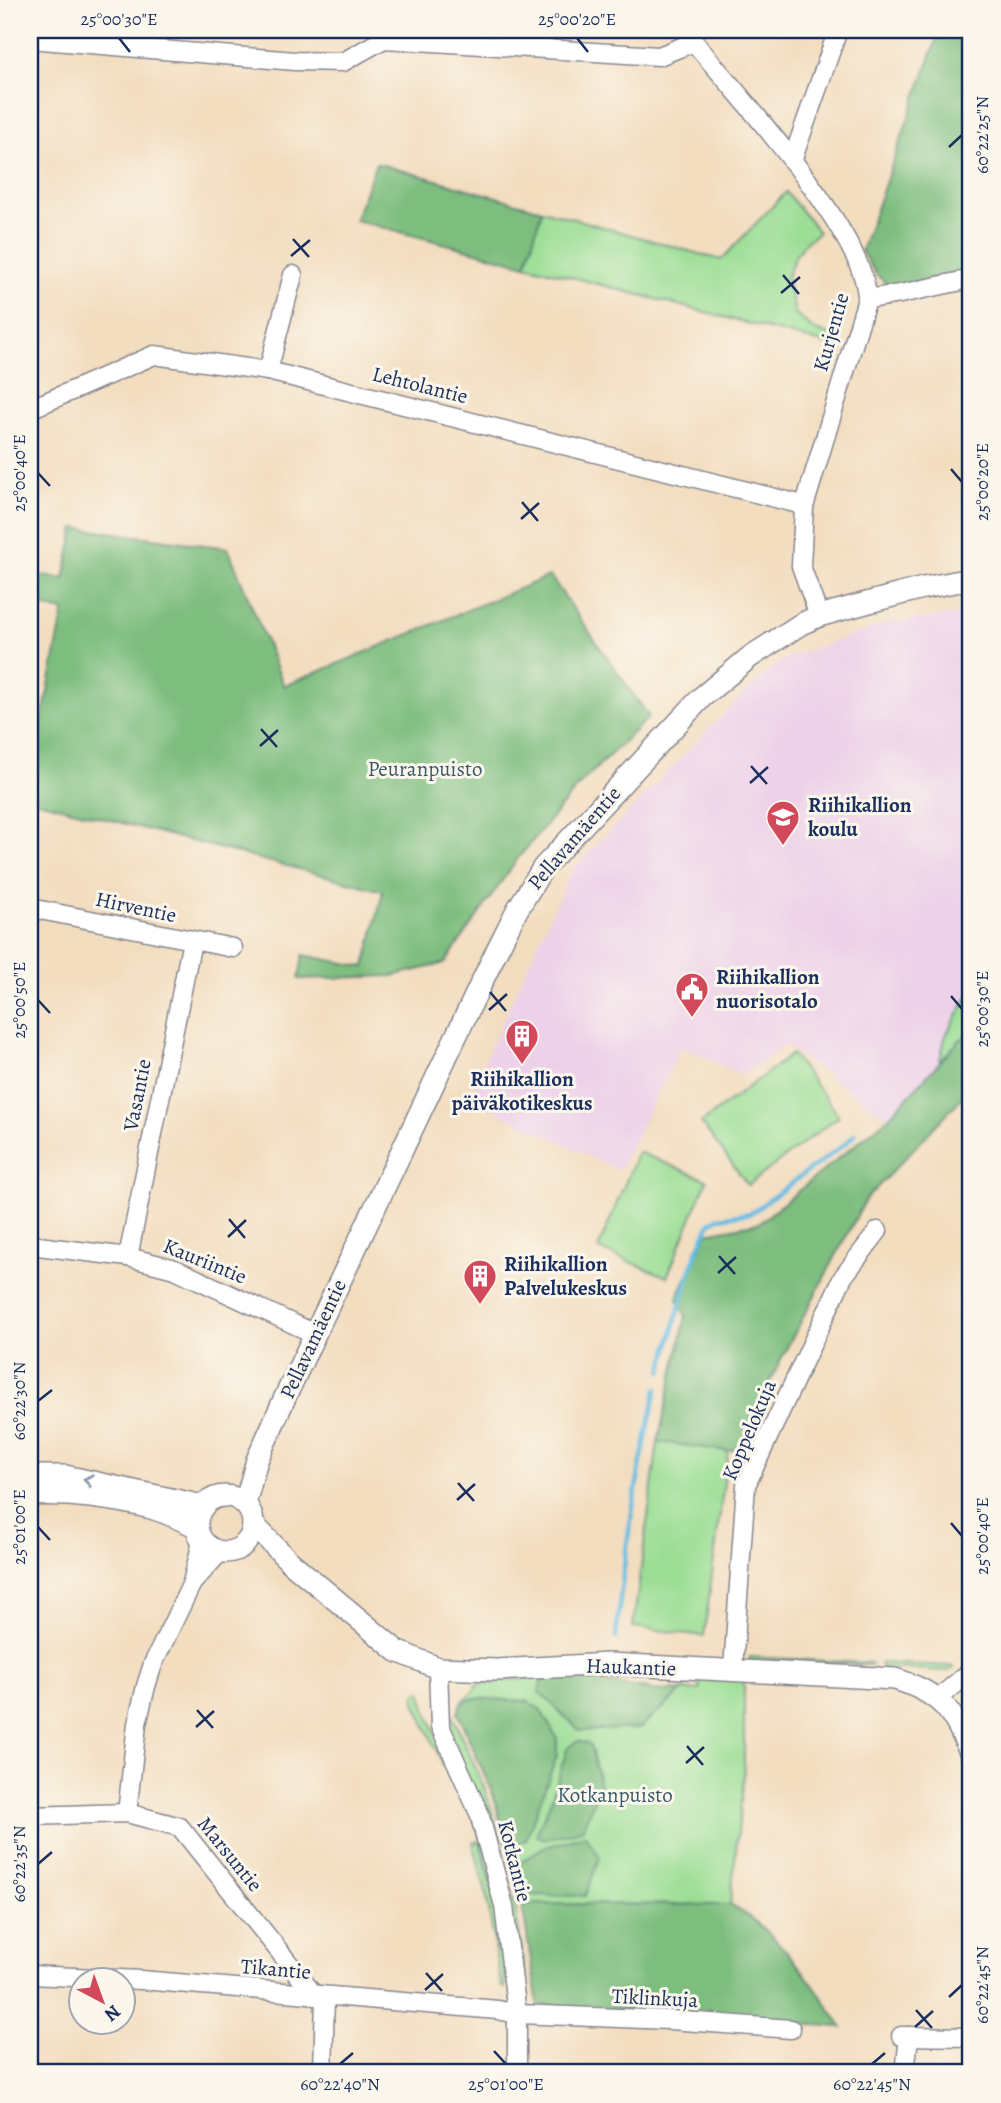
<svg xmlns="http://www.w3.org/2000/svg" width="1001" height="2103" viewBox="0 0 1001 2103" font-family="Alegreya,serif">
	<rect width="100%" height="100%" fill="#fbf7ec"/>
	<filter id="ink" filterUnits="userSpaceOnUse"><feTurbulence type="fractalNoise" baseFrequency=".0143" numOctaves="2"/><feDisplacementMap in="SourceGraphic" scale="14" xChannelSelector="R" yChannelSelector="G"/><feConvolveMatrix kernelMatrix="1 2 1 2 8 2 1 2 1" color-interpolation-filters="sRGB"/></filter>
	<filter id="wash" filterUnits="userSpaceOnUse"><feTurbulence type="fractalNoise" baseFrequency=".00686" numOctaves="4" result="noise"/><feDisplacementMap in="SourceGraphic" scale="28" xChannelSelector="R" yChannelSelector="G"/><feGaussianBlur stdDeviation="1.57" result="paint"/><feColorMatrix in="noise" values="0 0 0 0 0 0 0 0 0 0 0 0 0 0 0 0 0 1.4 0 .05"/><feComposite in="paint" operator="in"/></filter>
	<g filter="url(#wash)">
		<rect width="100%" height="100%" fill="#f3ddbf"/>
		<path fill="#edd1e9" d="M971,612v380l-25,43 -7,28 -51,55 -103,-73 -42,30 -62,-28 -62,124 -151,-74 103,-226 163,-168 47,-43 106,-37z"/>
		<g fill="#9cde95" stroke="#5c867a" stroke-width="2">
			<path d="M786,192l33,40 -12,9 -11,14 -9,21 8,37 18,16 20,7 -3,9 -304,-80 16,-55 179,50z"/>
			<path d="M971,992v41l-10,6 -22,24 7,-28z"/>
			<path d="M792,1054l47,62 -91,69 -47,-62z"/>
			<path d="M638,1152l69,28 -40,97 -69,-28z"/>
			<path d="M658,1442l70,9 -24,185 -71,-9z"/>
			<path d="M750,1657l120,6 2,2 -120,-4 -3,-1z"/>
			<path d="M882,1663l68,3 4,2 -5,3 -66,-3 -3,-2z"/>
			<path d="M542,1676l61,3 4,4 53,8 40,-1 -1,-10 45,-2v98l-14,129 -208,-1 -28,-107 -36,-84 3,-10 16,-16 -2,-2z"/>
			<path d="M421,1691l7,24 20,46 -3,4h-2l-28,-63 1,-8z"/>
			<path d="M449,1708l35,79 16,49 16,75 11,76 -4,1 -75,-263z"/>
			<path d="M477,1841l3,2 13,51 13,81 -2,13 -3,-2 -15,-94 -13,-50z"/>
		</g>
		<g fill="#7dbd7e" stroke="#4c766e" stroke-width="2">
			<path d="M940,30h31v240l-81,17 -14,-13 -15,-23z"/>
			<path d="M376,163l166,47 -16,55 -171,-45z"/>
			<path d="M75,528l153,20 56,138 266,-110 99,141 -68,66 -63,75 -73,105 -52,13 -94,3 4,-24 62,12 18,-76 -353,-92v-19l34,-169 -34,-7v-30l34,5z"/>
			<path d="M971,1033v55l-105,111 -84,158 -43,92 -11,2 -70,-9 28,-126 -9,-18 30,-65 52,-10 129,-105 73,-79z"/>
			<path d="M542,1676l61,3 4,4 53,8 23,-1 -43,38 -60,3 -41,-39z"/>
			<path d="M474,1698l52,3 14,8 17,29v17l-31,85 -18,6 -14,-49 -36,-84 3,-10z"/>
			<path d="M578,1741l12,3 10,42 -18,44 -38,9 -8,-4 16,-37 15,-49z"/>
			<path d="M585,1835l15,22 -15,39 -65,-1 -6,-28 28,-19z"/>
			<path d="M522,1904l208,1c47,25 83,78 112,122l-304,-22z"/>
		</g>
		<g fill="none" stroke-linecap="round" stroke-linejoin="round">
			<g stroke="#65bce2" stroke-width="4.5">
				<path d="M662,1371l19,-70 16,-50 13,-28 8,-5 33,-5 95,-70 9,-9"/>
				<path d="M616,1637c8,-83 21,-167 41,-248"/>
			</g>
		</g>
	</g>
	<g filter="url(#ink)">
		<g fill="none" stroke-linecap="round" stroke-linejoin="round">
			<defs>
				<g id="minor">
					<path d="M684,30c45,56 183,202 183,269l-63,208 -3,59 18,50"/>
					<path d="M30,39l265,22 48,1 41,-23 275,17 35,-14"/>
					<path d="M792,161l46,-131"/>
					<path d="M867,299l33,-5 71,-15"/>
					<path d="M268,371l25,-96"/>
					<path d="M30,409l124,-54 114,16 527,132 9,4"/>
					<path d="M30,908l203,40"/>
					<path d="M30,1245l98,12 47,12 140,65"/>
					<path d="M128,1257l64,-316"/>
					<path d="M194,1581l26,-29"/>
					<path d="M438,1668l2,58 39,87 25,93 13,108v59"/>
					<path d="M733,1669l13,-184 97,-208 35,-46"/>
					<path d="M939,1698l32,-27"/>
					<path d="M127,1813l10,-89 9,-38 7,-22 39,-81 10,-42"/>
					<path d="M30,1816l97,-3 53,14 135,169"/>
					<path d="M30,1975l111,5 357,30 19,4 153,6 121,9"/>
					<path d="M901,2036l70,1"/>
					<path d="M323,2073l2,-77"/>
					<path d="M905,2073l4,-37"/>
				</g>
				<g id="tertiary">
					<path d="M30,1476h35l138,30"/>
					<path d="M30,1495c37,-2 84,3 121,13 15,4 31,12 46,19"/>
					<circle cx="225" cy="1524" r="28"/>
					<path d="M245,1504l12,-44 29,-65 210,-443 21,-42 26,-42 159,-171 48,-40 51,-33 18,-8 47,-13 57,-15 48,-9"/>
					<path d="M253,1524l36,37 108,90 41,17 59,2 112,-6 286,15c48,15 57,31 76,75"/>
				</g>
			</defs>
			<use href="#minor" stroke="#87868e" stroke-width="21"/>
			<use href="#tertiary" stroke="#87868e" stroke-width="24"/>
			<use href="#minor" stroke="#fff" stroke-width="18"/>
			<use href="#tertiary" stroke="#fff" stroke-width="21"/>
		</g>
		<defs><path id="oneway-chevron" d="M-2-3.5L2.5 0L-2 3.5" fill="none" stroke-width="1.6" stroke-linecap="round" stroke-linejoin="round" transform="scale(1.75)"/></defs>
		<use stroke="#8d97ae" href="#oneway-chevron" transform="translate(88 1480) rotate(-169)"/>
	</g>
	<path fill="none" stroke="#1b2f5e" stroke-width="2.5" d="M119,38l11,14M577,38l11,14M949,147l13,-12M293,239l16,18M291,256l19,-16M783,275l16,19M781,293l19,-16M951,469l11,13M38,473l12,13M522,502l16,19M521,519l18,-16M261,729l16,18M260,746l18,-16M751,766l16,18M750,783l18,-16M490,992l16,19M951,996l11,13M38,1000l12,13M489,1010l18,-16M229,1219l16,19M228,1237l18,-17M719,1256l16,18M718,1273l18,-16M38,1401l14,-11M458,1483l16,18M457,1500l18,-16M951,1523l11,13M38,1527l12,13M197,1710l16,18M196,1727l18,-16M687,1746l16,19M686,1763l18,-16M38,1864l14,-12M426,1973l16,18M425,1990l18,-16M949,1997l13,-12M916,2010l16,18M915,2027l18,-16M494,2051l12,13M340,2064l13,-11M872,2064l13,-11"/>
	<defs>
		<symbol id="school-pin" viewBox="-11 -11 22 30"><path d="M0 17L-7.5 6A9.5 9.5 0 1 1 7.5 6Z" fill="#d1495b" stroke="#fbf7ec"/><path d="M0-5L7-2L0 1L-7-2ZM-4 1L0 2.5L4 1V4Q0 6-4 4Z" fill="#fff"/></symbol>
		<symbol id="civic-pin" viewBox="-11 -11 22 30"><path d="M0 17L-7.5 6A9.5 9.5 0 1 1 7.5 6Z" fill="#d1495b" stroke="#fbf7ec"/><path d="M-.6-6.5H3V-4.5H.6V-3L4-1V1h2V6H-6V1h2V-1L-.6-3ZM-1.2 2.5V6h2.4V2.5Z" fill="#fff"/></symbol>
		<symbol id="building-pin" viewBox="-11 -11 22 30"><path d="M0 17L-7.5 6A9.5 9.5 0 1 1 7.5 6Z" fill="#d1495b" stroke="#fbf7ec"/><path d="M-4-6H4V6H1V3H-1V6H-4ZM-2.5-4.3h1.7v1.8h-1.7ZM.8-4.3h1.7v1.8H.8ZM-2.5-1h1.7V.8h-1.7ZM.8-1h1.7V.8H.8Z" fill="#fff"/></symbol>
	</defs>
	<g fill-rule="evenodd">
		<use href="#school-pin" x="764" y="798" width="38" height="52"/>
		<use href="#civic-pin" x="673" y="970" width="38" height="52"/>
		<use href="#building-pin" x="503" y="1017" width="38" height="52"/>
		<use href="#building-pin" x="461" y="1257" width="38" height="52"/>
	</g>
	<g text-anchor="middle" stroke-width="6" stroke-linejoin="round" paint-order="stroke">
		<g font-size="21" fill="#1b2f5e" stroke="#fbf7ec">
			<text transform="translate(831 332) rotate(-74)" y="7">Kurjentie</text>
			<text transform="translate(420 385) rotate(14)" y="7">Lehtolantie</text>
			<text transform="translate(574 838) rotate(-49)" y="7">Pellavamäentie</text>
			<text transform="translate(136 907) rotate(12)" y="7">Hirventie</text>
			<text transform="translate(137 1095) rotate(-79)" y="7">Vasantie</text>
			<text transform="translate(205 1261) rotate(22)" y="7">Kauriintie</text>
			<text transform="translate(313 1339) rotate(-65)" y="7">Pellavamäentie</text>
			<text transform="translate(749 1430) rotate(-67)" y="7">Koppelokuja</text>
			<text transform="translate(631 1667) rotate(2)" y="7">Haukantie</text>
			<text transform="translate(230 1854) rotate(51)" y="7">Marsuntie</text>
			<text transform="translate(515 1861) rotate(76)" y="7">Kotkantie</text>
			<text transform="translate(276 1969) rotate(5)" y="7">Tikantie</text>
			<text transform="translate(655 1998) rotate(3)" y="7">Tiklinkuja</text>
		</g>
		<g font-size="21" fill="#3b5b6c" stroke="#fbf7ec">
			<text x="425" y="776">Peuranpuisto</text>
			<text x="615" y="1802">Kotkanpuisto</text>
		</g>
		<g font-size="21" font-weight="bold" fill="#1b2f5e" stroke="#fbf7ec" text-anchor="start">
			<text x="808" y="812">Riihikallion<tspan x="808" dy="24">koulu</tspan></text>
			<text x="716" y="984">Riihikallion<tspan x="716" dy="24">nuorisotalo</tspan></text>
			<text x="522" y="1086" text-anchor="middle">Riihikallion<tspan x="522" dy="24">päiväkotikeskus</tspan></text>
			<text x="504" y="1271">Riihikallion<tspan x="504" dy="24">Palvelukeskus</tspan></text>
		</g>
	</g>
	<rect width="1001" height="2103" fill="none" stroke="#fbf7ec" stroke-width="77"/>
	<g transform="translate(102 2001) rotate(139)"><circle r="33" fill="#fbf7ec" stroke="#a1a7b3" stroke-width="2"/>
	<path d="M0-5L12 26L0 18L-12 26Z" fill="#d1495b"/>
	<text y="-10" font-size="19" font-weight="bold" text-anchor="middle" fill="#1b2f5e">N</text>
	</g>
	<rect x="38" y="38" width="924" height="2026" fill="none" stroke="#1b2f5e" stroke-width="2.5"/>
	<g font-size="18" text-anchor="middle" fill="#1b2f5e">
		<text x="119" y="25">25°00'30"E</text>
		<text x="577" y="25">25°00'20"E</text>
		<text transform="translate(982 135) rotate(-90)" y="6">60°22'25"N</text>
		<text transform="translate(19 473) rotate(-90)" y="6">25°00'40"E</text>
		<text transform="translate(982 482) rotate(-90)" y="6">25°00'20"E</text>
		<text transform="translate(19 1000) rotate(-90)" y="6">25°00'50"E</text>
		<text transform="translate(982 1009) rotate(-90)" y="6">25°00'30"E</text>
		<text transform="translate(19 1401) rotate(-90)" y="6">60°22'30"N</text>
		<text transform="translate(19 1527) rotate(-90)" y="6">25°01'00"E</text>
		<text transform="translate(982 1536) rotate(-90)" y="6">25°00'40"E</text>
		<text transform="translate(19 1864) rotate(-90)" y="6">60°22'35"N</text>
		<text transform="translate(982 1985) rotate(-90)" y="6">60°22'45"N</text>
		<text x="340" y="2090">60°22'40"N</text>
		<text x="506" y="2090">25°01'00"E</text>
		<text x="872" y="2090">60°22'45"N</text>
	</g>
</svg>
